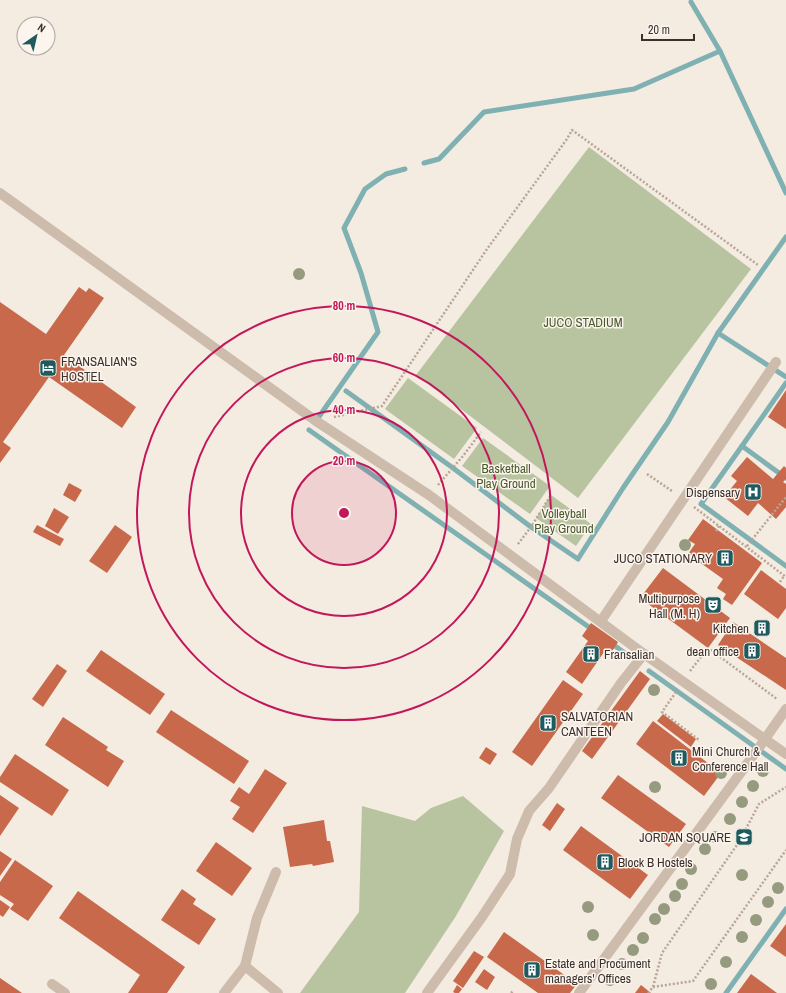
<svg xmlns="http://www.w3.org/2000/svg" width="786" height="993" viewBox="0 0 786 993" font-family="'Archivo Narrow',sans-serif">
	<rect width="100%" height="100%" fill="#f4ebe1"/>
	<g fill="#b8c4a0">
		<path d="M589,147l162,122 -173,229 -162,-123z"/>
		<path d="M408,378l69,50 -23,31 -69,-50z"/>
		<path d="M483,438l67,48 -20,28 -68,-48z"/>
		<path d="M551,495l40,29 -15,22 -40,-28z"/>
		<path d="M463,796l41,35 -48,85 -51,77h-105l59,-81 3,-106 53,15 16,-13z"/>
	</g>
	<g fill="none" stroke-linecap="round" stroke-linejoin="round">
		<g stroke="#7fb0b2" stroke-width="5">
			<path d="M720,51l66,142"/>
			<path d="M424,163l15,-4 45,-47 150,-23 86,-38 -29,-49"/>
			<path d="M718,333l68,44"/>
			<path d="M786,383l-44,63 44,32"/>
			<path d="M346,391l107,77 78,59 47,32 45,-71 45,-66 50,-89 68,-96"/>
			<path d="M316,421l62,-89 -17,-59 -17,-45 21,-39 21,-15 19,-5"/>
			<path d="M309,430l284,200"/>
			<path d="M742,446l-41,58 85,62"/>
			<path d="M611,643l15,11"/>
			<path d="M649,671l137,98"/>
			<path d="M726,993l60,-84"/>
		</g>
	</g>
	<g fill="#c8694b">
		<path d="M79,287l7,5 3,-4 15,10 -40,57 72,52 -14,21 -73,-51 -46,65 8,6 -11,15v-161l46,32z"/>
		<path d="M786,390v39l-18,-12z"/>
		<path d="M747,457l26,22 11,-13 2,2v11l-3,3 3,2v23l-10,12 -18,-16 -10,13 -24,-19 13,-16 -6,-5z"/>
		<path d="M69,483l13,7 -7,12 -12,-7z"/>
		<path d="M54,508l15,9 -11,17 -13,-8z"/>
		<path d="M703,519l59,44 -30,42 -9,-6 3,-5 -9,-6 6,-9 -35,-25 7,-10 -7,-4z"/>
		<path d="M37,525l27,14 -4,7 -27,-14z"/>
		<path d="M115,525l17,12 -25,36 -18,-12z"/>
		<path d="M663,568l67,50 -22,30 -68,-50z"/>
		<path d="M761,570l25,19v19l-8,11 -34,-25z"/>
		<path d="M758,621l12,9 -3,5 -13,-9z"/>
		<path d="M733,622l53,36v32l-68,-45z"/>
		<path d="M591,623l27,19 -9,14 -5,-4 -22,32 -16,-12 22,-31 -6,-5z"/>
		<path d="M101,650l64,44 -15,21 -64,-44z"/>
		<path d="M57,664l10,7 -24,36 -11,-8z"/>
		<path d="M640,671l10,8 -58,80 -10,-8z"/>
		<path d="M563,680l20,14 -51,72 -20,-14z"/>
		<path d="M171,710l78,51 -15,23 -78,-52z"/>
		<path d="M663,714l33,25 -5,8 -34,-26z"/>
		<path d="M63,717l45,30 -2,3 18,11 -16,26 -63,-42z"/>
		<path d="M653,721l68,52 -17,23 -68,-52z"/>
		<path d="M486,747l11,7 -7,11 -11,-7z"/>
		<path d="M15,754l54,36 -17,26 -52,-34v-5z"/>
		<path d="M265,769l22,14 -34,50 -21,-14 8,-12 -10,-6 9,-14 10,7z"/>
		<path d="M618,775l68,49 -17,23 -68,-49z"/>
		<path d="M0,795l19,13 -19,28z"/>
		<path d="M557,803l8,6 -15,22 -8,-6z"/>
		<path d="M324,820l3,21h3l4,21 -21,4 -1,-2 -22,3 -7,-40z"/>
		<path d="M581,826l67,49 -18,24 -67,-49z"/>
		<path d="M216,842l36,26 -20,28 -36,-25z"/>
		<path d="M0,851l12,8 -12,17z"/>
		<path d="M15,860l38,26 -25,35 -18,-12 4,-5 -14,-9v-13z"/>
		<path d="M182,889l14,10 -3,5 23,15 -17,26 -38,-25z"/>
		<path d="M78,891l107,76 -18,26h-39l12,-18 -81,-57z"/>
		<path d="M0,900l10,7 -7,10 -3,-2z"/>
		<path d="M786,924v33l-16,-11z"/>
		<path d="M504,932l73,52 -7,9h-32l-51,-36z"/>
		<path d="M474,951l10,6 -21,31 -10,-7z"/>
		<path d="M484,969l11,8 -8,13 -12,-8z"/>
		<path d="M751,974l26,19h-40z"/>
		<path d="M0,978l22,15h-22z"/>
		<path d="M457,985l5,4 -3,4h-4l-2,-1z"/>
		<path d="M641,985l10,8h-16z"/>
	</g>
	<g fill="none" stroke-linecap="round" stroke-linejoin="round">
		<g stroke="#b9a596" stroke-width="2.5" stroke-dasharray="2 2" stroke-linecap="butt">
			<path d="M334,417l48,-11 105,-157 80,-110 5,-9 186,135"/>
			<path d="M647,474l25,17"/>
			<path d="M438,485l25,-29 18,-24"/>
			<path d="M694,507l92,70"/>
			<path d="M716,531l3,-5"/>
			<path d="M518,544l13,-17 20,-32"/>
			<path d="M747,546l39,-49"/>
			<path d="M780,582l4,-6"/>
			<path d="M690,671l18,-23 69,51"/>
			<path d="M676,692l-14,20 37,28 -1,1"/>
			<path d="M653,987l40,-6 93,-131"/>
			<path d="M511,993l2,-2"/>
			<path d="M648,993l5,-6 9,-34 77,-111 20,-38 27,-17"/>
		</g>
		<g stroke="#cdbbac" stroke-width="10">
			<path d="M0,193l316,228 113,74 215,159 142,100"/>
			<path d="M601,621l175,-259"/>
			<path d="M245,966l33,27"/>
			<path d="M52,984l13,9"/>
			<path d="M224,993l21,-27 12,-48 19,-46"/>
			<path d="M427,993l55,-76 28,-43 7,-35 12,-28 20,-23 72,-105 23,-29"/>
			<path d="M579,993l179,-244 28,-40"/>
		</g>
	</g>
	<g fill="#969b7f">
		<circle cx="299" cy="274" r="6"/>
		<circle cx="685" cy="545" r="6"/>
		<circle cx="654" cy="690" r="6"/>
		<circle cx="763" cy="771" r="6"/>
		<circle cx="721" cy="773" r="6"/>
		<circle cx="753" cy="786" r="6"/>
		<circle cx="655" cy="787" r="6"/>
		<circle cx="742" cy="802" r="6"/>
		<circle cx="730" cy="819" r="6"/>
		<circle cx="715" cy="837" r="6"/>
		<circle cx="705" cy="849" r="6"/>
		<circle cx="691" cy="869" r="6"/>
		<circle cx="742" cy="875" r="6"/>
		<circle cx="682" cy="884" r="6"/>
		<circle cx="778" cy="888" r="6"/>
		<circle cx="675" cy="896" r="6"/>
		<circle cx="768" cy="902" r="6"/>
		<circle cx="588" cy="907" r="6"/>
		<circle cx="664" cy="909" r="6"/>
		<circle cx="655" cy="919" r="6"/>
		<circle cx="756" cy="920" r="6"/>
		<circle cx="593" cy="935" r="6"/>
		<circle cx="742" cy="937" r="6"/>
		<circle cx="643" cy="938" r="6"/>
		<circle cx="633" cy="950" r="6"/>
		<circle cx="726" cy="962" r="6"/>
		<circle cx="622" cy="964" r="6"/>
		<circle cx="610" cy="980" r="6"/>
		<circle cx="711" cy="984" r="6"/>
	</g>
	<circle cx="344" cy="513" r="52" fill="#c2185b" fill-opacity=".12"/>
	<g fill="none" stroke="#c2185b" stroke-width="2">
		<circle cx="344" cy="513" r="52"/>
		<circle cx="344" cy="513" r="103"/>
		<circle cx="344" cy="513" r="155"/>
		<circle cx="344" cy="513" r="207"/>
	</g>
	<defs>
		<symbol id="hotel-square" viewBox="-11 -11 22 22"><rect x="-9" y="-9" width="18" height="18" rx="4" fill="#1f5a5e" stroke="#fbf5ee"/><path d="M-6-4.5h1.5V1H6V5H4.5V3h-9V5H-6ZM-4 0a1.8 1.8 0 1 1 3.6 0ZM.5 0V-2.5h3Q6-2.5 6 0Z" fill="#fff"/></symbol>
		<symbol id="hospital-square" viewBox="-11 -11 22 22"><rect x="-9" y="-9" width="18" height="18" rx="4" fill="#1f5a5e" stroke="#fbf5ee"/><path d="M-5-5h3v3.5h4V-5h3V5h-3V1.5h-4V5h-3Z" fill="#fff"/></symbol>
		<symbol id="building-square" viewBox="-11 -11 22 22"><rect x="-9" y="-9" width="18" height="18" rx="4" fill="#1f5a5e" stroke="#fbf5ee"/><path d="M-4-6H4V6H1V3H-1V6H-4ZM-2.5-4.3h1.7v1.8h-1.7ZM.8-4.3h1.7v1.8H.8ZM-2.5-1h1.7V.8h-1.7ZM.8-1h1.7V.8H.8Z" fill="#fff"/></symbol>
		<symbol id="theatre-square" viewBox="-11 -11 22 22"><rect x="-9" y="-9" width="18" height="18" rx="4" fill="#1f5a5e" stroke="#fbf5ee"/><path d="M-5-5.5Q0-4 5-5.5V0Q5 5 0 6Q-5 5-5 0ZM-3.3-2.5H-1v1.5H-3.3ZM1-2.5H3.3v1.5H1ZM-2.8 1Q0 5.5 2.8 1Z" fill="#fff"/></symbol>
		<symbol id="university-square" viewBox="-11 -11 22 22"><rect x="-9" y="-9" width="18" height="18" rx="4" fill="#1f5a5e" stroke="#fbf5ee"/><path d="M0-5L7-2L0 1L-7-2ZM-4 1L0 2.5L4 1V4Q0 6-4 4Z" fill="#fff"/></symbol>
	</defs>
	<g fill-rule="evenodd">
		<use href="#hotel-square" x="38" y="358" width="20" height="20"/>
		<use href="#hospital-square" x="743" y="482" width="20" height="20"/>
		<use href="#building-square" x="715" y="548" width="20" height="20"/>
		<use href="#theatre-square" x="703" y="595" width="20" height="20"/>
		<use href="#building-square" x="752" y="618" width="20" height="20"/>
		<use href="#building-square" x="742" y="641" width="20" height="20"/>
		<use href="#building-square" x="581" y="644" width="20" height="20"/>
		<use href="#building-square" x="538" y="713" width="20" height="20"/>
		<use href="#building-square" x="669" y="748" width="20" height="20"/>
		<use href="#university-square" x="734" y="827" width="20" height="20"/>
		<use href="#building-square" x="595" y="852" width="20" height="20"/>
		<use href="#building-square" x="522" y="960" width="20" height="20"/>
	</g>
	<g text-anchor="middle" stroke-width="3" stroke-linejoin="round" paint-order="stroke">
		<g font-size="13" fill="#4a5a2e" stroke="#fbf5ee">
			<text x="583" y="327">JUCO STADIUM</text>
			<text x="506" y="473">Basketball<tspan x="506" dy="15">Play Ground</tspan></text>
			<text x="564" y="518">Volleyball<tspan x="564" dy="15">Play Ground</tspan></text>
		</g>
		<g font-size="13" fill="#3b302b" stroke="#fbf5ee" text-anchor="start">
			<text x="61" y="366">FRANSALIAN'S<tspan x="61" dy="15">HOSTEL</tspan></text>
			<text x="740" y="497" text-anchor="end">Dispensary</text>
			<text x="712" y="563" text-anchor="end">JUCO STATIONARY</text>
			<text x="700" y="603" text-anchor="end">Multipurpose<tspan x="700" dy="15">Hall (M. H)</tspan></text>
			<text x="749" y="633" text-anchor="end">Kitchen</text>
			<text x="739" y="656" text-anchor="end">dean office</text>
			<text x="604" y="659">Fransalian</text>
			<text x="561" y="721">SALVATORIAN<tspan x="561" dy="15">CANTEEN</tspan></text>
			<text x="692" y="756">Mini Church &amp;<tspan x="692" dy="15">Conference Hall</tspan></text>
			<text x="731" y="842" text-anchor="end">JORDAN SQUARE</text>
			<text x="618" y="867">Block B Hostels</text>
			<text x="545" y="968">Estate and Procument<tspan x="545" dy="15">managers' Offices</tspan></text>
		</g>
	</g>
	<circle cx="344" cy="513" r="6" fill="#c2185b" stroke="#fbf5ee" stroke-width="2"/>
	<g font-size="12" text-anchor="middle" font-weight="bold" fill="#c2185b" stroke="#fbf5ee" stroke-width="3" stroke-linejoin="round" paint-order="stroke">
		<text x="344" y="310">80 m</text>
		<text x="344" y="362">60 m</text>
		<text x="344" y="414">40 m</text>
		<text x="344" y="465">20 m</text>
	</g>
	<g transform="translate(36 36) rotate(34)"><circle r="19" fill="#fbf5ee" stroke="#aea6a0"/>
	<path d="M0-3L7 15L0 10L-7 15Z" fill="#1f5a5e"/>
	<text y="-6" font-size="11" font-weight="bold" text-anchor="middle" fill="#3b302b">N</text>
	</g>
	<path d="M642 34v6h52v-6" fill="none" stroke="#3b302b" stroke-width="2"/>
	<text x="648" y="34" font-size="12" fill="#3b302b" stroke="#fbf5ee" stroke-width="3" paint-order="stroke">20 m</text>
</svg>
